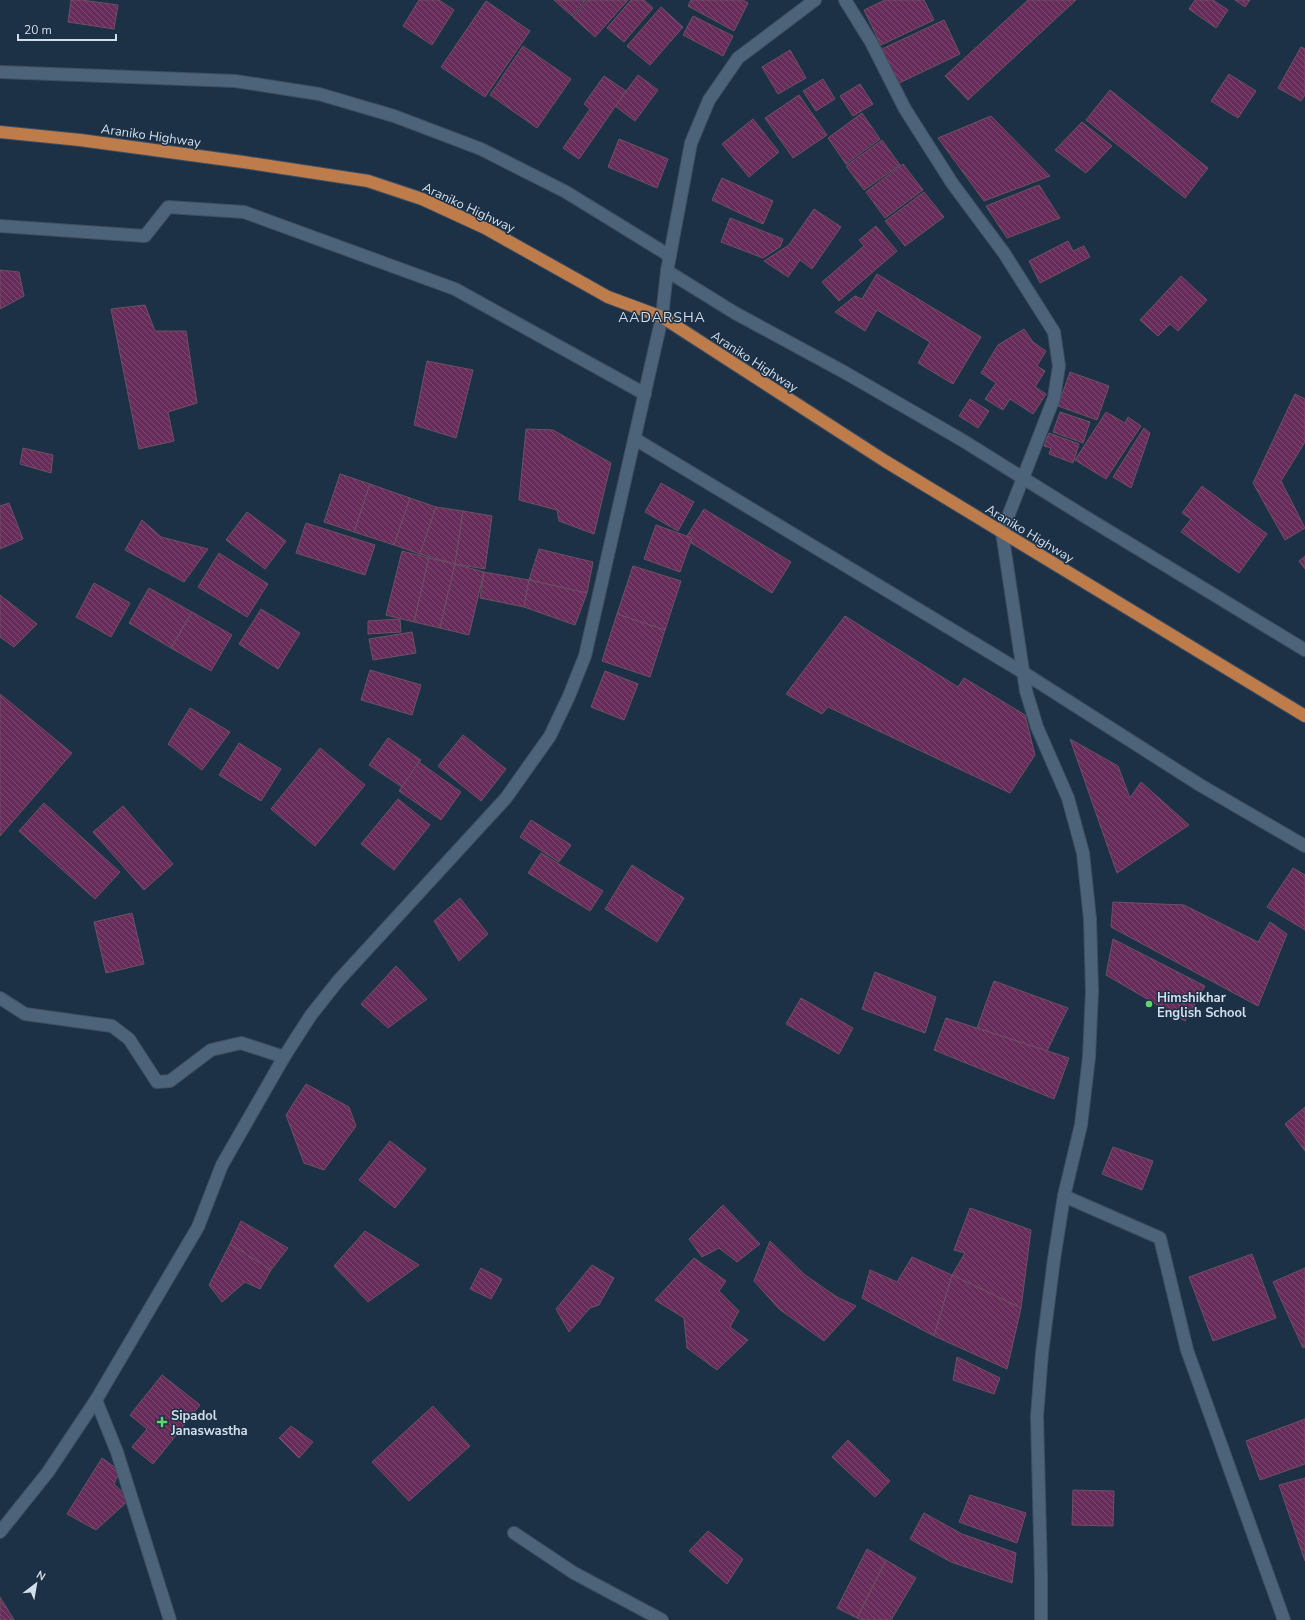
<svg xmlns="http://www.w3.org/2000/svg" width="1305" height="1620" viewBox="0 0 1305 1620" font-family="'Nunito Sans',sans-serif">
	<defs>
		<pattern id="building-back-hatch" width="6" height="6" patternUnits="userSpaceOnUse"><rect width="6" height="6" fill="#672c5a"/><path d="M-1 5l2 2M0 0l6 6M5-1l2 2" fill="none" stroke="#7c4a72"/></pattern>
	</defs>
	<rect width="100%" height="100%" fill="#1d3146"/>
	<g fill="url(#building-back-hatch)" stroke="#6b5164">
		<path d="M71,0h11l36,5 -4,24 -46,-7z"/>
		<path d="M419,0h20l15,10 -22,35 -29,-19z"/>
		<path d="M554,0h32l-14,16z"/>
		<path d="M588,0h40l-33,37 -22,-20z"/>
		<path d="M631,0h13l9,8 -29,34 -17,-14z"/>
		<path d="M691,0h52l5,3 -14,28 -46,-25z"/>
		<path d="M885,0h39l10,20 -53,25 -17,-35z"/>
		<path d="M1028,0h48l-108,100 -23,-24z"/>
		<path d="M1195,0h18l15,10 -12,18 -27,-19z"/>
		<path d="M1235,0h15l-5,7z"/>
		<path d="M486,1l44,30 -45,66 -44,-30z"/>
		<path d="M661,7l22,20 -33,38 -23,-19z"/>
		<path d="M693,16l40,20 -10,20 -40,-21z"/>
		<path d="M944,20l16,34 -63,30 -15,-35z"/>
		<path d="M523,46l48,33 -34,49 -47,-33z"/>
		<path d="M1301,47l4,2v46l-4,6 -23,-13z"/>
		<path d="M790,50l16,28 -28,16 -16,-27z"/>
		<path d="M1229,74l27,17 -18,27 -27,-17z"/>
		<path d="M638,75l20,15 -23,31 -20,-15z"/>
		<path d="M604,76l22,15 -47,68 -16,-11 27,-39 -6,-5z"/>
		<path d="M823,79l12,20 -19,12 -13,-20z"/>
		<path d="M860,84l13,20 -20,12 -13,-20z"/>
		<path d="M1110,90l98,78 -23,30 -99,-78z"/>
		<path d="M799,95l28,40 -34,23 -28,-40z"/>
		<path d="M862,113l18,26 -34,25 -18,-26z"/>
		<path d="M991,116l59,60 -66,25 -46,-63z"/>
		<path d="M753,119l26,33 -30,25 -27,-33z"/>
		<path d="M1082,122l30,24 -26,27 -31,-23z"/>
		<path d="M619,139l49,20 -11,29 -49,-21z"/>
		<path d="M882,140l18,25 -36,25 -18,-24z"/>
		<path d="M903,164l20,26 -38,28 -19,-26z"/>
		<path d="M722,178l51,23 -10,23 -51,-24z"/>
		<path d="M1039,185l21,33 -53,20 -21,-32z"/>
		<path d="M924,192l20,25 -39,29 -20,-25z"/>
		<path d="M814,209l27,18 -29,42 -12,-9 -12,17 -24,-16 25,-16z"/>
		<path d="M730,218l53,21 -3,8 -17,11 -42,-16z"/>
		<path d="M876,226l21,25 -58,50 -17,-19 42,-36 -5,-6z"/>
		<path d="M1068,241l5,10 11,-5 6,11 -50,26 -11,-22z"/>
		<path d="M0,270l19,2 5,24 -24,13z"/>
		<path d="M877,274l104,63 -28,47 -35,-21 12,-21 -53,-32 -12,21 -30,-19 20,-16 7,3z"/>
		<path d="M1181,276l26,24 -29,31 -8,-7 -12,12 -18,-16z"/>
		<path d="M145,305l10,26h31l11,72 -29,9 6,29 -35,8 -28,-140z"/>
		<path d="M1024,329l9,13 13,9 -9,15 8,5 -10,16 11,7 -13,20 -23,-15 -7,11 -18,-11 11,-16 -15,-10 17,-28z"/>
		<path d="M427,361l46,9 -17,68 -42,-13z"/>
		<path d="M1070,372l39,14 -12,34 -39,-14z"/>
		<path d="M1295,394l10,5v43l-24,39 24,47 -20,12 -32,-57z"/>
		<path d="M970,399l19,12 -11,17 -19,-12z"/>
		<path d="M1060,412l30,10 -7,21 -30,-11z"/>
		<path d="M1106,412l19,11 3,-6 13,9 -35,53 -31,-19z"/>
		<path d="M1144,428l6,5 -19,55 -18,-11z"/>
		<path d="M526,429l27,1 58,33 -17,71 -35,-13 -2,-11 -38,-10z"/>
		<path d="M1049,433l30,11 -6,19 -24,-9 2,-6 -7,-2z"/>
		<path d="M23,448l30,7 -2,18 -31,-9z"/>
		<path d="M340,474l30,10 -16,48 -30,-10z"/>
		<path d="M661,483l33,19 -16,29 -33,-19z"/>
		<path d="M370,484l40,14 -16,47 -40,-13z"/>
		<path d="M1202,486l65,48 -28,39 -58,-41 10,-13 -9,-6z"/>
		<path d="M410,498l26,9 -16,47 -26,-9z"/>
		<path d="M9,503l14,36 -23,10v-43z"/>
		<path d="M436,507l27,4 -8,53 -35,-10z"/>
		<path d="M704,509l87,53 -19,31 -87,-54z"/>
		<path d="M463,511l29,5 -7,53 -30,-5z"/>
		<path d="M247,512l39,29 -21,28 -39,-29z"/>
		<path d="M142,520l19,17 47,12 -24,33 -59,-32z"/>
		<path d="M306,523l69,22 -10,30 -69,-22z"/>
		<path d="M656,525l36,13 -12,34 -36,-13z"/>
		<path d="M539,549l54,13 -6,31 -58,-13z"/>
		<path d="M402,551l27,7 -15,64 -28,-7z"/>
		<path d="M219,553l49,31 -21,33 -49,-30z"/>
		<path d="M1305,556v13l-6,-8z"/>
		<path d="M429,558l26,6 -15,64 -26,-6z"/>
		<path d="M455,564l29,8 -15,63 -29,-7z"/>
		<path d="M633,566l48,15 -16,49 -48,-16z"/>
		<path d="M484,572l45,8 -5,27 -44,-9z"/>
		<path d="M529,580l58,13 -12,32 -51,-18z"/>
		<path d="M94,583l36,20 -19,34 -35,-20z"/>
		<path d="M149,588l43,24 -21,36 -42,-25z"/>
		<path d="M0,595l37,29 -23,23 -14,-10z"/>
		<path d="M261,609l39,24 -22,36 -39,-25z"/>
		<path d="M192,612l40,23 -21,36 -40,-23z"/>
		<path d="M617,614l48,16 -15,47 -48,-16z"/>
		<path d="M845,616l113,71 6,-9 61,37 10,40 -25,38 -182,-86 -6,7 -36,-20z"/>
		<path d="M400,619l1,13 -33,2v-13z"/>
		<path d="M412,632l4,21 -43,7 -4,-21z"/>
		<path d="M370,670l51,15 -9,30 -51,-15z"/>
		<path d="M605,671l33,13 -14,36 -33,-13z"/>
		<path d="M0,694l72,59 -72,83z"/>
		<path d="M190,708l40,24 -28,38 -34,-26z"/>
		<path d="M463,735l43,34 -25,32 -43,-35z"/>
		<path d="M388,738l33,22 -19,27 -33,-22z"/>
		<path d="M1070,739l48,27 12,32 11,-16 48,43 -72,48z"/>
		<path d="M239,743l42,26 -20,32 -42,-26z"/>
		<path d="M320,748l45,37 -50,61 -44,-37z"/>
		<path d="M419,762l42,30 -20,28 -42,-29z"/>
		<path d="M398,799l32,26 -36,45 -33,-26z"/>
		<path d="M44,803l76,69 -25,27 -76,-68z"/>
		<path d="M123,806l50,58 -29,26 -51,-58z"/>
		<path d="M531,820l40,25 -12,17 -39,-25z"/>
		<path d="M541,853l62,38 -13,20 -62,-38z"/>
		<path d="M632,865l52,33 -27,44 -52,-33z"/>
		<path d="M1293,868l12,7v55l-38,-23z"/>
		<path d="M460,898l28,36 -29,27 -25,-40z"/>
		<path d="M1113,902l71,3 74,37 12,-20 17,12 -29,72 -147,-79z"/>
		<path d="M132,913l12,51 -38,9 -12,-51z"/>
		<path d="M1113,939l92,47 -20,35 -79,-46z"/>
		<path d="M396,966l31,33 -39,29 -27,-24z"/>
		<path d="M875,972l61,25 -11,36 -63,-24z"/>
		<path d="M994,981l74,27 -21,43 -70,-23z"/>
		<path d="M801,998l52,30 -14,26 -53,-30z"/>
		<path d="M946,1018l123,40 -15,41 -120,-49z"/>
		<path d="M306,1084l43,23 7,19 -32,44 -20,-7 -18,-48z"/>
		<path d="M1305,1107v44l-20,-27z"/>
		<path d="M390,1141l36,28 -31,39 -36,-28z"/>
		<path d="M1113,1147l40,14 -11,29 -40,-16z"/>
		<path d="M723,1205l37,39 -23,18 -18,-14 -17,9 -13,-18z"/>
		<path d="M970,1208l61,22 -10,78 -69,-33 13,-22 -11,-3z"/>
		<path d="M241,1221l47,27 -17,22 -41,-26z"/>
		<path d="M365,1231l54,34 -51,37 -34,-36z"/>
		<path d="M770,1241l35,34 32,22 19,9 -32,35 -45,-32 -25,-28z"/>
		<path d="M230,1244l41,26 -11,19 -15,-7 -23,20 -13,-17z"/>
		<path d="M1252,1254l24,64 -63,23 -24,-64z"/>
		<path d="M912,1257l40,18 -18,61 -72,-38 8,-28 27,12z"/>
		<path d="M694,1258l32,23 -7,10 20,20 -9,16 18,13 -31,30 -30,-22 -3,-30 -29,-18z"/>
		<path d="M592,1265l22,13 -15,27 -9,3 -21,24 -13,-23z"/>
		<path d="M481,1268l21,11 -11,20 -21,-10z"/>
		<path d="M1305,1268v79l-2,1 -30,-66z"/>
		<path d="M952,1275l69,33 -14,61 -73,-33z"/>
		<path d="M957,1357l43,21 -6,16 -41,-14z"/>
		<path d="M162,1375l38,30 -47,59 -21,-17 15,-18 -17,-14z"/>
		<path d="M433,1406l37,40 -61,55 -37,-39z"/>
		<path d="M1305,1419v45l-45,16 -14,-39z"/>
		<path d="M291,1426l22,16 -14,16 -20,-20z"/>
		<path d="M848,1440l42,41 -15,16 -43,-40z"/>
		<path d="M102,1458l18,13 -6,13 16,15 -34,31 -29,-16z"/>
		<path d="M1305,1478v83l-26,-76z"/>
		<path d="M1073,1490l41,1 -1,35 -41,-1z"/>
		<path d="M970,1495l56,18 -9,30 -58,-21z"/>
		<path d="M924,1513l38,21 54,19 -4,30 -61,-21 -41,-23z"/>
		<path d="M708,1531l35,28 -16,25 -38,-33z"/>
		<path d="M867,1549l19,11 -29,58 -20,-10z"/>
		<path d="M886,1560l30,18 -25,42h-30l-4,-2z"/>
		<path d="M0,1597l14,23h-14z"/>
	</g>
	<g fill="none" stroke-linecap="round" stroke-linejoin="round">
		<defs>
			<g id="minor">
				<path d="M845,0l26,42 34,67 47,74 52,70 50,79 5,34 -5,32 -52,134 24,159 11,36 31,71 15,55 7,66 2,72 -3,66 -8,68 -17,71 -10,63 -12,94 -5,63 4,159v45"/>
				<path d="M0,72l235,9 84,13 75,22 87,33 85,43 104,64"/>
				<path d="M0,226l145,10 23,-29 76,5 211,77 190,105"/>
				<path d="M667,271l68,42 109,59 118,68 122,76 221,134"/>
				<path d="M635,439l389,234 176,112 105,61"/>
				<path d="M0,998l25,16 87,12 17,13 28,43 13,-1 41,-31 30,-7 43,14"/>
				<path d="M1064,1196l96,42 27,112 97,270"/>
				<path d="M96,1400l21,52 53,168"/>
				<path d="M0,1532l48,-60 48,-72 102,-173 24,-62 62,-108 27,-42 27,-34 168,-183 44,-62 19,-40 16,-40 77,-339 5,-46 24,-128 18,-43 29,-42 77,-58"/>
				<path d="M514,1533l60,40 88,47"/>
			</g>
			<path id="highway" d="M0,132l80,8 163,22 125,19 54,18 63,29 123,69 54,20 223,144 420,255"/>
		</defs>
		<use href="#minor" stroke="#3f4f61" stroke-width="14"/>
		<use href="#highway" stroke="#3f4f61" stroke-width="14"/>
		<use href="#minor" stroke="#4d637a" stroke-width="12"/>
		<use href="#highway" stroke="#bf7c4b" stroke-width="12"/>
	</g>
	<g fill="#5fd56b" stroke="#1d3146" stroke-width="1.5">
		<circle cx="1149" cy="1004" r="4"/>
		<path d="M160 1416h4v4h4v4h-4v4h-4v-4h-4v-4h4z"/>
	</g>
	<g text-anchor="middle" stroke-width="3" stroke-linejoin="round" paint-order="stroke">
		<g font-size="13" fill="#d1deeb" stroke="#1d3146">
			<text transform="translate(151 135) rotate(8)" y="5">Araniko Highway</text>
			<text transform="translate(469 207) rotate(25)" y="5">Araniko Highway</text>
			<text transform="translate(755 361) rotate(33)" y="5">Araniko Highway</text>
			<text transform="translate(1030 533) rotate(31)" y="5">Araniko Highway</text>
		</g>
		<g font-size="13" font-weight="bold" fill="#d1deeb" stroke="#1d3146" text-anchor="start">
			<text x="1157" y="1002">Himshikhar<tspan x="1157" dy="15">English School</tspan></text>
			<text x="171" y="1420">Sipadol<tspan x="171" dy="15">Janaswastha</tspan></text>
		</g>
		<g font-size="14" letter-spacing="1" fill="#d1deeb" stroke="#1d3146">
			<text x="662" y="322">AADARSHA</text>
		</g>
	</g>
	<g transform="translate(36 1584) rotate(31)" stroke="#1d3146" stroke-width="3" paint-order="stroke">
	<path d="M0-3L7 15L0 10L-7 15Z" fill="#d1deeb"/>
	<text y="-6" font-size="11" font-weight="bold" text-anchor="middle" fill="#d1deeb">N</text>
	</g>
	<path d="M18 34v6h98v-6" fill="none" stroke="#d1deeb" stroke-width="2"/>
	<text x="24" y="34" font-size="12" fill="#d1deeb" stroke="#1d3146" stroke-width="3" paint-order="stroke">20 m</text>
</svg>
